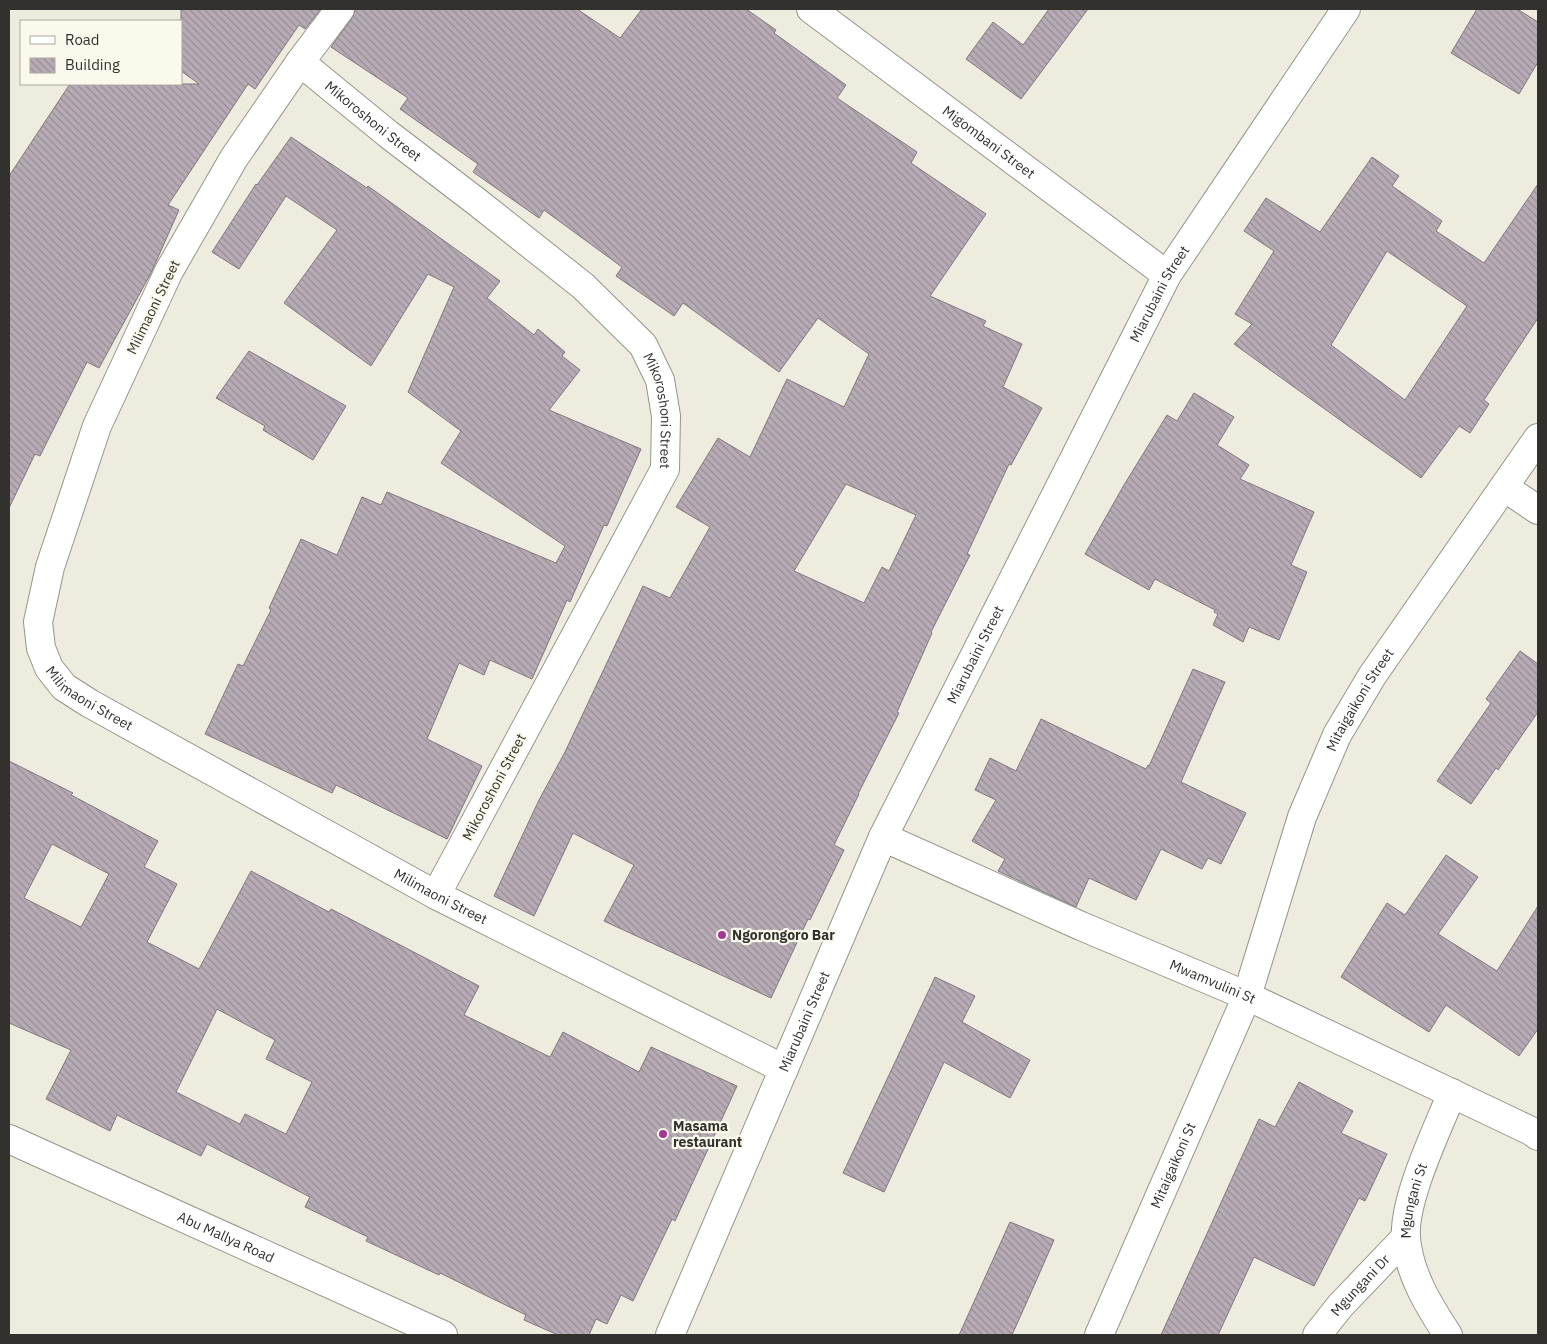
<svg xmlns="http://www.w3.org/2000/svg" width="1547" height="1344" viewBox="0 0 1547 1344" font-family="'IBM Plex Sans',sans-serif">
	<defs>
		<pattern id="building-back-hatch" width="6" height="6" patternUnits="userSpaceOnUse" patternTransform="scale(1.25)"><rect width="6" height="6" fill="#b7acb5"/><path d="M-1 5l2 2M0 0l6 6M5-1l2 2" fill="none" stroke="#958d94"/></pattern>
	</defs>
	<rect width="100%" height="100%" fill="#eeecdf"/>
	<g fill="url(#building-back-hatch)" stroke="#81777f" fill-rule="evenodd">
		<path d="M181,9h140l-16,20 -6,-4 -44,64 -7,-5 -80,121 11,5 -28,63 -52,95 -12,-6 -47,94 -5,-2 -26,54v-332l61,-92h129l-18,-13z"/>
		<path d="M355,9h222l43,29 22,-29h104l30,21 -2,3 72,52 -9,13 80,54 -6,11 75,51 -56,82 56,25 -3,5 39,18 -19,43 39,21 -31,57 -2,-1 -42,90 3,1 -39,77 1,1 -35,79 2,1 -41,81h1l-25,51 10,5 -34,70 -2,-1 -37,79 -167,-77 30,-56 -61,-32 -39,83 -40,-20 45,-96 26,-48 78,-166 27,12 40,-71 -34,-20 42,-69 32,19 37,-78 57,28 25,-53 -51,-36 -39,54 -96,-69 -9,13 -58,-40 6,-9 -78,-57 -5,8 -66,-46 5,-8 -78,-55 8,-11 -77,-51 21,-29zM846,484l70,31 -27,56 -7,-4 -18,36 -70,-32z"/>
		<path d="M1049,9h39l-67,90 -55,-40 27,-37 30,23z"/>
		<path d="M1477,9h40l21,13v40l-19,32 -68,-41z"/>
		<path d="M291,137l76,51 1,-2 132,95 -13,17 47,37 4,-6 27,23 -3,4 18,14 -31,40 92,39 -34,77 -3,-1 -34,77 -3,-2 -35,79 -42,-19 -6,15 -25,-12 -32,76 55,27 -35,73 -111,-54 -4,8 -127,-59 33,-70 5,2 28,-56 -2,-2 32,-69 36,16 25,-58 19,8 6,-13 169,71 9,-17 -124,-83 20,-32 -53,-39 46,-105 -26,-13 -57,92 -87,-63 53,-73 -51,-34 -47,73 -27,-17 44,-68 1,1z"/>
		<path d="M1372,157l27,19 -7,10 50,35 -6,10 48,32 54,-79v134l-54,82 5,4 -19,29 -11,-7 -38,52 -187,-134 18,-20 -17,-10 39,-63 -30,-20 22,-33 54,34zM1387,251l80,55 -62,94 -74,-55z"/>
		<path d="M249,351l97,55 -33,54 -50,-30 2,-4 -49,-28z"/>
		<path d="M1194,393l40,24 -17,28 32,20 -9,14 74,33 -23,53 16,7 -28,68 -30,-13 -6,15 -30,-17 5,-11 -4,-2 1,-2 -60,-31 -6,11 -64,-36 39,-69 43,-70 10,6z"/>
		<path d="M1520,651l18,13v48l-40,58 -2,-2 -25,36 -34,-23 54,-78 -5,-4z"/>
		<path d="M1193,669l32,13 -44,100 65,31 -25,51 -13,-6 -6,11 -41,-20 -25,51 -47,-22 -13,29 -78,-36 7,-12 -33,-18 24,-41 -21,-10 15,-32 26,13 25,-52 105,50 2,-4 1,1z"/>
		<path d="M9,761l64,32 -2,2 87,46 -14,26 33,17 -30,58 52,27 52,-98 78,41 2,-3 148,77 -15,29 86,42 13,-25 76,40 12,-25 86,39 -62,135 -3,-2 -39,82 -12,-6 -14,29 -11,-5 -7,16h-31l-34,-15 2,-5 -86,-42 -1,2 -73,-34 2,-4 -63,-30 5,-10 -103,-53 -6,12 -84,-41 -7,16 -64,-32 25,-49 -62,-27zM52,844l57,30 -28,53 -57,-29zM217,1009l58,31 -9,19 46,23 -26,52 -41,-20 -5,10 -64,-32z"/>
		<path d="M1446,855l32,22 -40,57 59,37 41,-65v123l-19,27 -73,-51 -17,27 -88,-55 46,-74 18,12z"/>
		<path d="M935,977l40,19 -13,26 68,38 -20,38 -66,-36 -60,130 -41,-19z"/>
		<path d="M1299,1082l54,29 -12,22 46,21 -22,47 -6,-3 -45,88 -60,-29 -36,78h-57l98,-216 16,8z"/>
		<path d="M1010,1222l44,18 -17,39 -25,56h-53z"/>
	</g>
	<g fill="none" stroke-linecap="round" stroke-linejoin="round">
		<defs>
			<g id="minor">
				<path id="s1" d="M340,9l-40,53 -66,96 -65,113 -72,155 -47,141 -12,55 3,26 8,20 15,19 25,16 347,192 348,174"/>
				<path id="s2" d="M811,9l356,266"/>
				<path id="s3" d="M300,62l88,72 89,68 106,84 60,59 17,35 6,36 -1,53 -229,426"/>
				<path d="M1504,487l34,23"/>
				<path id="s4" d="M883,837l198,89 166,70 284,135 7,5"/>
				<path id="s5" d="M670,1335l213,-498 284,-562 179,-266"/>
				<path id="s6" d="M1099,1335l148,-339 55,-179 35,-82 35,-59 166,-238"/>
				<path id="s7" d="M1317,1335l23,-29 66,-69"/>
				<path id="s8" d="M1448,1335c-19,-29 -39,-61 -42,-97 -3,-38 31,-108 46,-145"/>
			</g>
			<g id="major">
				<path id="s9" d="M9,1139l434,196"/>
			</g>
		</defs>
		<use href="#minor" stroke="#97958a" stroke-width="30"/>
		<use href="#major" stroke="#97958a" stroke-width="30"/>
		<use href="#minor" stroke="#fff" stroke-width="28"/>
		<use href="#major" stroke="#fff" stroke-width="28"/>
	</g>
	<g fill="#a43796" stroke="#fbf9ec" stroke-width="2">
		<circle cx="722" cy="935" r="5"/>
		<circle cx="663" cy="1134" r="5"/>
	</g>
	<g text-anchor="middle" stroke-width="4.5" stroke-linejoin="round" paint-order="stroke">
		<g font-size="14" fill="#32312d" stroke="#fbf9ec">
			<text dy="5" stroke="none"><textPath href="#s3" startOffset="94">Mikoroshoni Street</textPath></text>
			<text dy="5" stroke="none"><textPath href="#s2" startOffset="222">Migombani Street</textPath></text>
			<text dy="5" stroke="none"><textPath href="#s5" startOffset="1151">Miarubaini Street</textPath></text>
			<text transform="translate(153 307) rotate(-64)" y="5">Milimaoni Street</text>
			<text dy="5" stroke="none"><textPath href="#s3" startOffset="514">Mikoroshoni Street</textPath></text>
			<text dy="5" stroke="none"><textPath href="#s5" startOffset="746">Miarubaini Street</textPath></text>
			<text dy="5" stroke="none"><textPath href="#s1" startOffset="788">Milimaoni Street</textPath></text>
			<text dy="5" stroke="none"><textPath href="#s6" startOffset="688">Mitaigaikoni Street</textPath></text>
			<text transform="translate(494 787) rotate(-62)" y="5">Mikoroshoni Street</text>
			<text dy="5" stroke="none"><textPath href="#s1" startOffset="1192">Milimaoni Street</textPath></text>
			<text dy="5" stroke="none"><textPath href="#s4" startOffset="360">Mwamvulini St</textPath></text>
			<text dy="5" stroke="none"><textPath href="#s5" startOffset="341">Miarubaini Street</textPath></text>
			<text dy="5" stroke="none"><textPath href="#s6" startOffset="185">Mitaigaikoni St</textPath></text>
			<text dy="5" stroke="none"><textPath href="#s8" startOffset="145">Mgungani St</textPath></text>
			<text dy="5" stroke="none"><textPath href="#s9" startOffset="238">Abu Mallya Road</textPath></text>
			<text dy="5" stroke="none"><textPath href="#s7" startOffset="66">Mgungani Dr</textPath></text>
		</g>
		<g font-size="14" font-weight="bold" fill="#32312d" stroke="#fbf9ec" text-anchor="start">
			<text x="732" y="940">Ngorongoro Bar</text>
			<text x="673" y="1131">Masama<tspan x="673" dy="16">restaurant</tspan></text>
		</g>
	</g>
	<rect width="1547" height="1344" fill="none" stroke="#32312d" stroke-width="20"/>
	<rect x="20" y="20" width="162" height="65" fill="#fbf9ec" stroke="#aba9a0"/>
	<rect x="30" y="36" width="25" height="8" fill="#ffffff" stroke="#aba9a0"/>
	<text x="65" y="45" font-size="15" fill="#32312d">Road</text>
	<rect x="30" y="58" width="25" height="15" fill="url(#building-back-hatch)" stroke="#aba9a0"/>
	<text x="65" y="70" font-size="15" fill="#32312d">Building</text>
</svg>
